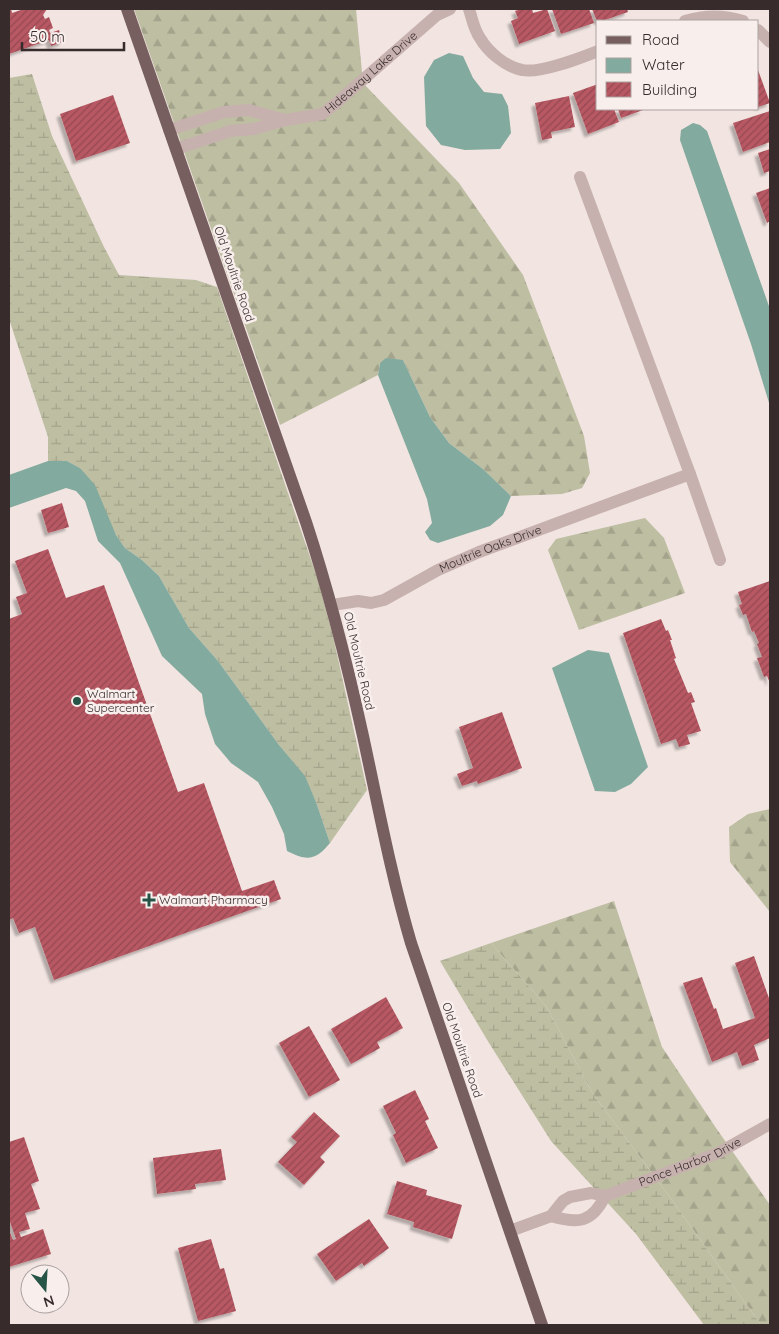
<svg xmlns="http://www.w3.org/2000/svg" width="779" height="1334" viewBox="0 0 779 1334" font-family="Quicksand,sans-serif">
	<defs>
		<pattern id="forest-firs" width="22" height="20" patternUnits="userSpaceOnUse" patternTransform="scale(1.25)"><rect width="22" height="20" fill="#bebea2"/><path d="M5 1l3.5 6h-7zM16 11l3.5 6h-7z" fill="#a4a38c"/></pattern>
		<pattern id="wetland-marsh" width="20" height="14" patternUnits="userSpaceOnUse" patternTransform="scale(1.25)"><rect width="20" height="14" fill="#bebea2"/><path d="M1 5h8M5 5V1M11 12h8M15 12V8" fill="none" stroke="#a4a38c"/></pattern>
		<pattern id="building-hatch" width="6" height="6" patternUnits="userSpaceOnUse" patternTransform="scale(1.25)"><rect width="6" height="6" fill="#b75863"/><path d="M-1 1l2-2M0 6l6-6M5 7l2-2" fill="none" stroke="#964952"/></pattern>
		<filter id="shadow"><feDropShadow dx="-3.5" dy="3.5" stdDeviation="1" flood-color="#0004"/></filter>
	</defs>
	<rect width="100%" height="100%" fill="#f1e4e1"/>
	<g fill="url(#forest-firs)">
		<path d="M134,9h222l7,74 96,100 64,92 61,161 6,37 -8,15 -20,6 -51,2 -28,-27 -34,-26 -19,-26 -27,-57 -23,3 -2,12 -98,50z"/>
		<path d="M645,518l19,20 21,55 -106,37 -31,-80 8,-11z"/>
		<path d="M770,809v103l-40,-50 -1,-35 19,-13z"/>
		<path d="M614,901l48,146 54,81 54,77v120h-9l-92,-129 -76,-102 -47,-88 -55,-63z"/>
	</g>
	<g fill="url(#wetland-marsh)">
		<path d="M32,74l20,62 52,111 15,28 77,5 21,7 101,293 15,56 34,154 -37,53 -14,-41 -12,-26 -25,-31 -61,-84 -29,-33 -30,-52 -17,-16 -17,-12 -9,-13 -36,-67 -13,-7h-19v-24l-39,-118v-241z"/>
		<path d="M491,943l55,63 47,88 76,102 92,129h-57l-68,-91 -85,-93 -62,-98 -49,-82z"/>
	</g>
	<g fill="#83aa9e">
		<path d="M449,53l14,3 10,22 11,14 18,2 6,12 3,27 -11,16 -35,1 -24,-5 -15,-19 -2,-49 10,-17z"/>
		<path d="M693,123l7,2 7,6 63,178v97l-19,-62 -71,-204 1,-10z"/>
		<path d="M386,358l17,2 27,57 19,26 34,26 28,27 -8,19 -13,11 -52,17 -8,-3 -5,-8 7,-9 -5,-24 -49,-124 2,-12z"/>
		<path d="M48,461h19l13,7 15,17 21,50 9,13 17,12 17,16 30,52 29,33 61,84 26,31 11,26 14,41c-15,18 -23,18 -43,8l-3,-17 -12,-27 -14,-25 -27,-19 -16,-19 -10,-30 -3,-20 -40,-38 -42,-93 -22,-22 -13,-40 -9,-10 -10,-3 -57,20v-33z"/>
		<path d="M588,650l21,3 39,114 -17,17 -16,8 -20,-1 -43,-123z"/>
	</g>
	<g fill="url(#building-hatch)" filter="url(#shadow)">
		<path d="M9,9h2l1,4 12,-4h23l-4,6 2,4 4,-2 4,11 -4,2 1,3 9,-3 4,12 -12,4 -2,-6 -40,14z"/>
		<path d="M521,9h11l1,4 14,-4 8,22 -36,13 -8,-23 7,-3 -3,-7z"/>
		<path d="M552,9h37l5,14 -33,11z"/>
		<path d="M592,9h35l1,3 -26,9h-5z"/>
		<path d="M758,70l12,33 -12,4z"/>
		<path d="M598,84v25h16l5,13 -31,12 -15,-41z"/>
		<path d="M113,95l17,48 -54,18 -16,-47z"/>
		<path d="M569,96l6,31 -24,5 1,6 -10,2 -7,-37z"/>
		<path d="M618,109h24l1,1 -22,8z"/>
		<path d="M770,111v31l-27,10 -10,-29z"/>
		<path d="M770,149v22l-6,2 -6,-20z"/>
		<path d="M770,188v33l-3,2 -11,-30z"/>
		<path d="M62,503l7,24 -21,6 -7,-23z"/>
		<path d="M48,549l18,49 38,-13 74,207 26,-9 38,108 32,-11 7,19 -227,81 -19,-53 -16,6 -6,-15 -4,2v-301l13,-5 -6,-17 11,-4 -12,-32z"/>
		<path d="M770,581v102l-3,-7 -3,1 -7,-19 5,-1 -5,-13 2,-1 -5,-12 -2,1 -6,-18 -3,1 -4,-10 3,-1 -4,-12z"/>
		<path d="M661,619l5,12 2,-1 4,10h-2l6,18 -2,1 14,34 3,-1 4,10 -4,1 10,28 -14,4 3,9 -11,3 -3,-8 -15,5 -38,-111z"/>
		<path d="M502,712l20,56 -44,16 -1,-3 -15,5 -5,-12 16,-6 -14,-41z"/>
		<path d="M754,956l16,45v37l-16,7 5,15 -17,6 -5,-14 -25,10 -29,-79 19,-6 12,32 2,-1 7,21 32,-11 -20,-55z"/>
		<path d="M386,997l17,31 -26,14 3,6 -29,16 -20,-35z"/>
		<path d="M309,1026l31,54 -31,17 -30,-54z"/>
		<path d="M415,1090l14,29 -4,2 13,27 -32,15 -13,-28 3,-2 -13,-27z"/>
		<path d="M314,1112l26,24 -20,21 5,5 -21,23 -26,-23 19,-20 -6,-5z"/>
		<path d="M24,1137l15,44 -8,3 9,25 -15,4 5,16 -11,3 2,5 22,-8 8,25 -42,13v-37l4,10 3,-1 -7,-20v-77z"/>
		<path d="M221,1149l5,31 -31,4 1,5 -39,5 -4,-36z"/>
		<path d="M397,1181l30,9 -1,5 36,10 -10,34 -39,-12 1,-5 -27,-8z"/>
		<path d="M369,1219l20,29 -25,18 -2,-3 -26,18 -19,-27z"/>
		<path d="M211,1239l9,30 4,-1 12,43 -38,10 -20,-73z"/>
	</g>
	<g fill="none" stroke-linecap="round" stroke-linejoin="round">
		<g stroke="#c7b1ae" stroke-width="12">
			<path d="M469,9c3,9 5,21 11,29 8,14 26,29 42,32 18,4 58,-12 76,-19"/>
			<path d="M685,21c20,-6 39,-6 58,0"/>
			<path d="M758,30l12,12"/>
			<path d="M169,130l55,-18 25,-2 36,10"/>
			<path id="s1" d="M176,149l54,-18 24,-2 31,-9 37,-6 12,-9 103,-90 13,-6"/>
			<path d="M690,474l30,86"/>
			<path id="s2" d="M332,605l26,-4 13,2 13,-3 54,-30 41,-18 211,-78 -110,-297"/>
			<path d="M551,1216c27,8 41,7 54,-20"/>
			<path id="s3" d="M510,1231l41,-15 12,-15 7,-4 21,-4 14,3 113,-43 52,-29"/>
		</g>
		<path stroke="#775f5f" stroke-width="12" d="M127,9l179,513c23,70 41,141 57,214 15,69 28,139 48,207l131,382"/>
	</g>
	<g fill="#265446" stroke="#f8efed" stroke-width="2">
		<circle cx="77" cy="701" r="5"/>
		<path d="M146.5 892.5h5v5h5v5h-5v5h-5v-5h-5v-5h5z"/>
	</g>
	<g text-anchor="middle" stroke-width="5" stroke-linejoin="round" paint-order="stroke">
		<g font-size="12" fill="#372b2c" stroke="#f8efed">
			<text dy="4" stroke="none"><textPath href="#s1" startOffset="215">Hideaway Lake Drive</textPath></text>
			<text transform="translate(234 274) rotate(71)" y="4">Old Moultrie Road</text>
			<text dy="4" stroke="none"><textPath href="#s2" startOffset="171">Moultrie Oaks Drive</textPath></text>
			<text transform="translate(359 661) rotate(77)" y="4">Old Moultrie Road</text>
			<text transform="translate(462 1050) rotate(71)" y="4">Old Moultrie Road</text>
			<text dy="4" stroke="none"><textPath href="#s3" startOffset="198">Ponce Harbor Drive</textPath></text>
		</g>
		<g font-size="12" fill="#372b2c" stroke="#f8efed" text-anchor="start">
			<text x="87" y="698">Walmart<tspan x="87" dy="14">Supercenter</tspan></text>
			<text x="159" y="904">Walmart Pharmacy</text>
		</g>
	</g>
	<rect width="779" height="1334" fill="none" stroke="#372b2c" stroke-width="20"/>
	<rect x="596" y="20" width="162" height="90" fill="#f8efed" stroke="#aba1a0"/>
	<rect x="606" y="36" width="25" height="8" fill="#775f5f" stroke="#aba1a0"/>
	<text x="642" y="45" font-size="15" fill="#372b2c">Road</text>
	<rect x="606" y="58" width="25" height="15" fill="#83aa9e" stroke="#aba1a0"/>
	<text x="642" y="70" font-size="15" fill="#372b2c">Water</text>
	<rect x="606" y="82" width="25" height="15" fill="url(#building-hatch)" stroke="#aba1a0"/>
	<text x="642" y="95" font-size="15" fill="#372b2c">Building</text>
	<g transform="translate(45 1289) rotate(162)"><circle r="24" fill="#f8efed" stroke="#aba1a0"/>
	<path d="M0-4L9 19L0 12L-9 19Z" fill="#265446"/>
	<text y="-8" font-size="14" font-weight="bold" text-anchor="middle" fill="#372b2c">N</text>
	</g>
	<path d="M22 42v8h102v-8" fill="none" stroke="#372b2c" stroke-width="2.5"/>
	<text x="30" y="42" font-size="15" fill="#372b2c" stroke="#f8efed" stroke-width="4" paint-order="stroke">50 m</text>
</svg>
